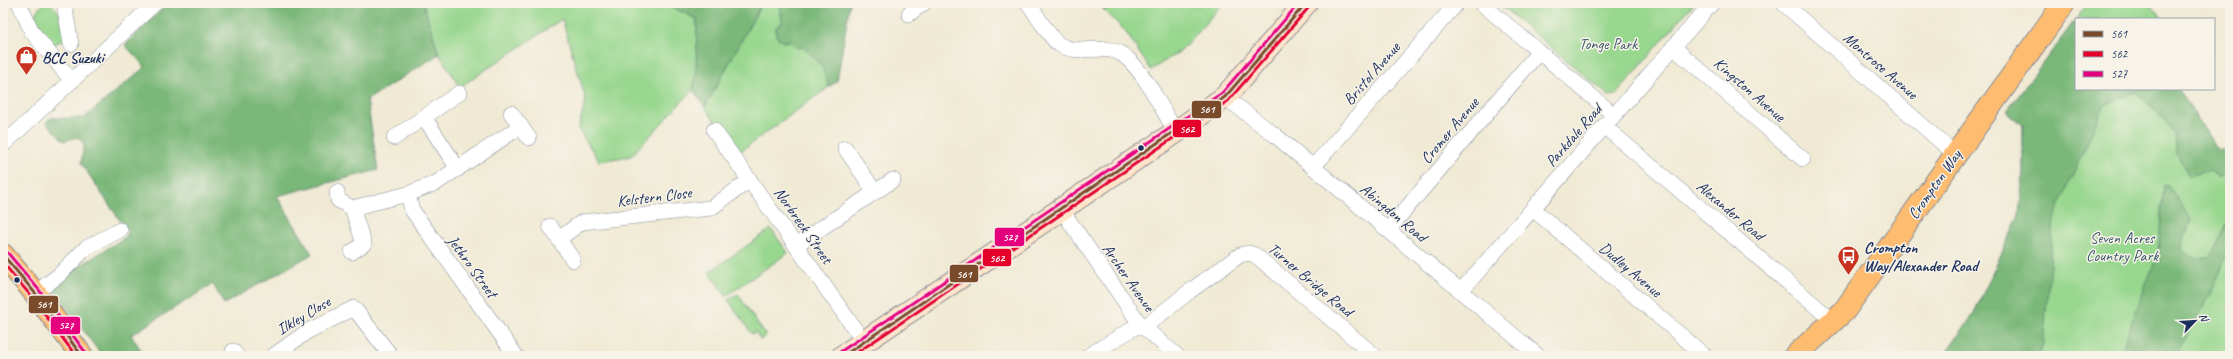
<svg xmlns="http://www.w3.org/2000/svg" width="2233" height="359" viewBox="0 0 2233 359" font-family="Caveat,sans-serif">
	<rect width="100%" height="100%" fill="#f7f3e8"/>
	<filter id="ink" filterUnits="userSpaceOnUse"><feTurbulence type="fractalNoise" baseFrequency=".025" numOctaves="2"/><feDisplacementMap in="SourceGraphic" scale="8" xChannelSelector="R" yChannelSelector="G"/><feConvolveMatrix kernelMatrix="1 2 1 2 8 2 1 2 1" color-interpolation-filters="sRGB"/></filter>
	<filter id="wash" filterUnits="userSpaceOnUse"><feTurbulence type="fractalNoise" baseFrequency=".012" numOctaves="4" result="noise"/><feDisplacementMap in="SourceGraphic" scale="16" xChannelSelector="R" yChannelSelector="G"/><feGaussianBlur stdDeviation="0.9" result="paint"/><feColorMatrix in="noise" values="0 0 0 0 0 0 0 0 0 0 0 0 0 0 0 0 0 1.4 0 .05"/><feComposite in="paint" operator="in"/></filter>
	<g filter="url(#wash)">
		<rect width="100%" height="100%" fill="#f0ead4"/>
		<g fill="#98d78e" stroke="#5a8376">
			<path d="M50,3l9,9 8,27 -16,6c-6,-9 -23,-26 -12,-37 3,-3 6,-5 11,-5z"/>
			<path d="M423,3h240l34,16 -1,56 -3,15 -62,66 -32,5 -21,-32 8,-29 -24,-81 -102,68 -21,-33z"/>
			<path d="M762,3h20l-2,2c2,17 6,30 17,43l6,-1 19,19 7,21 -91,66 -33,-46z"/>
			<path d="M1097,3h126l-41,47 -31,20 -26,-39z"/>
			<path d="M1498,3h196l-78,92 -7,1z"/>
			<path d="M2088,3h62l12,16h-86z"/>
			<path d="M2076,19v70h102l39,60 13,3v204h-287l31,-42 45,-99 4,-40v-50l-16,-14z"/>
			<path d="M771,229l17,24 -62,43 -17,-24z"/>
			<path d="M738,294l28,42 -6,4 -4,-8 -4,2 -24,-34z"/>
		</g>
		<g fill="#7ab879" stroke="#4a746c">
			<path d="M168,3h255l16,51 -72,46 11,70 -101,26 35,58 -88,50 -11,-20 -82,51 14,21h-43l-49,-67 22,-20 52,-33v-5l-46,-68 3,-19 -7,-7 -13,4 -18,-19 5,-4h33l61,-51 -20,-22z"/>
			<path d="M663,3h99l-57,104 -12,-17 3,-15 1,-56z"/>
			<path d="M782,3h68l-13,78 -8,6 -7,-21 -19,-19 -6,1 -6,-7 -8,1 -7,-6v-9l6,-4 -2,-18z"/>
			<path d="M2076,19v70h102l39,60 13,3v23l-4,-2 -7,5 -8,-8 -22,6 -12,-22 -2,-17 -10,-17 -29,-28 -32,13 -50,113 -11,127 -5,11h-95l31,-42 45,-99 4,-40v-50l-16,-14z"/>
			<path d="M2164,185l5,1 22,34 -10,28c10,11 16,13 30,8l15,-32 4,2v19l-18,47 -37,64h-56l39,-103z"/>
		</g>
	</g>
	<g filter="url(#ink)">
		<g fill="none" stroke-linecap="round" stroke-linejoin="round">
			<defs>
				<g id="street">
					<path d="M19,3l13,29 40,49"/>
					<path d="M64,3l7,41"/>
					<path d="M1028,3c8,10 22,36 32,42 20,12 48,-5 67,13 20,18 35,52 49,74"/>
					<path d="M1481,3l133,112"/>
					<path d="M1783,3l173,152"/>
					<path d="M909,14l15,-11"/>
					<path d="M1673,47l130,112"/>
					<path d="M1225,97l51,39 262,220"/>
					<path d="M511,113l18,25"/>
					<path d="M424,117l34,52"/>
					<path d="M1604,126l229,195"/>
					<path d="M714,130l150,212"/>
					<path d="M394,138l65,-45"/>
					<path d="M3,145l152,-142"/>
					<path d="M845,148l30,44"/>
					<path d="M1313,167l144,-164"/>
					<path d="M337,192l1,8 14,8"/>
					<path d="M408,194l4,16 104,146"/>
					<path d="M1061,209l79,115 37,32"/>
					<path d="M1533,209l172,147"/>
					<path d="M550,226l23,34"/>
					<path d="M1388,230l150,-177"/>
					<path d="M559,239l23,-17 129,-14 39,-28"/>
					<path d="M796,245l97,-65"/>
					<path d="M352,252l12,-8 -12,-36 56,-14 28,-11 85,-57"/>
					<path d="M1461,291l251,-288"/>
					<path d="M35,293l23,-17 28,-28 34,-18"/>
					<path d="M1143,328l47,-37 50,-36 8,-2 7,2 120,101"/>
					<path d="M233,351l4,5"/>
					<path d="M273,356l35,-25 46,-23 37,48"/>
					<path d="M1088,356l52,-32"/>
				</g>
				<path id="secondary" d="M843,356l333,-224 49,-35 81,-94"/>
				<path id="primary" d="M3,255l32,38 47,63"/>
				<path id="highway" d="M1795,356l49,-45 220,-308"/>
			</defs>
			<use href="#street" stroke="#868c99" stroke-width="16"/>
			<use href="#secondary" stroke="#868c99" stroke-width="24"/>
			<use href="#primary" stroke="#868c99" stroke-width="24"/>
			<use href="#highway" stroke="#868c99" stroke-width="24"/>
			<use href="#street" stroke="#fff" stroke-width="15"/>
			<use href="#secondary" stroke="#ffe4c6" stroke-width="22"/>
			<use href="#primary" stroke="#febc70" stroke-width="22"/>
			<use href="#highway" stroke="#febc70" stroke-width="22"/>
			<defs>
				<g id="bus-1">
					<path d="M3,255l32,38 47,63"/>
					<path d="M843,356l382,-259 81,-94"/>
				</g>
				<g id="bus-2">
					<path d="M3,263l28,33 45,60"/>
					<path d="M852,356l376,-255 82,-95"/>
				</g>
				<g id="bus-3">
					<path d="M7,252l32,38 47,63"/>
					<path d="M840,352l382,-259 77,-90"/>
				</g>
			</defs>
			<use href="#bus-1" stroke="#f7f3e8" stroke-width="6"/>
			<use href="#bus-2" stroke="#f7f3e8" stroke-width="6"/>
			<use href="#bus-3" stroke="#f7f3e8" stroke-width="6"/>
			<use href="#bus-1" stroke="#7a4b2a" stroke-width="3"/>
			<use href="#bus-2" stroke="#e4002b" stroke-width="3"/>
			<use href="#bus-3" stroke="#e5007d" stroke-width="3"/>
		</g>
	</g>
	<defs>
		<symbol id="shop-pin" viewBox="-11 -11 22 30"><path d="M0 17L-7.5 6A9.5 9.5 0 1 1 7.5 6Z" fill="#c8321e" stroke="#f7f3e8"/><path d="M-5-2.5h2.3a2.7 3.5 0 0 1 5.4 0H5L5.5 6h-11ZM-1.5-2.5h3a1.5 2.3 0 0 0-3 0Z" fill="#fff"/></symbol>
		<symbol id="bus-pin" viewBox="-11 -11 22 30"><path d="M0 17L-7.5 6A9.5 9.5 0 1 1 7.5 6Z" fill="#c8321e" stroke="#f7f3e8"/><path d="M-5-6H5V4H4V6H2V4H-2V6H-4V4H-5ZM-3.5-4V0h7V-4ZM-3.5 1.2v1.5H-2V1.2ZM2 1.2v1.5H3.5V1.2Z" fill="#fff"/></symbol>
	</defs>
	<g fill-rule="evenodd">
		<use href="#shop-pin" x="14" y="44" width="25" height="34"/>
		<use href="#bus-pin" x="1836" y="244" width="25" height="34"/>
	</g>
	<g fill="#1b2f5e" stroke="#f7f3e8" stroke-width="1.5">
		<circle cx="1141" cy="148" r="3.5"/>
		<circle cx="17" cy="280" r="3.5"/>
	</g>
	<g text-anchor="middle" stroke-width="3" stroke-linejoin="round" paint-order="stroke">
		<g font-size="16" fill="#3a596a" stroke="#f7f3e8">
			<text x="1608" y="49">Tonge Park</text>
			<text x="2122" y="243">Seven Acres<tspan x="2122" dy="18">Country Park</tspan></text>
		</g>
		<g font-size="16" font-weight="bold" fill="#1b2f5e" stroke="#f7f3e8" text-anchor="start">
			<text x="42" y="63">BCC Suzuki</text>
			<text x="1864" y="253">Crompton<tspan x="1864" dy="18">Way/Alexander Road</tspan></text>
		</g>
		<g font-size="16" fill="#1b2f5e" stroke="#f7f3e8">
			<text transform="translate(1881 65) rotate(41)" y="6">Montrose Avenue</text>
			<text transform="translate(1371 73) rotate(-49)" y="6">Bristol Avenue</text>
			<text transform="translate(1750 89) rotate(41)" y="6">Kingston Avenue</text>
			<text transform="translate(1449 130) rotate(-50)" y="6">Cromer Avenue</text>
			<text transform="translate(1573 135) rotate(-49)" y="6">Parkdale Road</text>
			<text transform="translate(1934 184) rotate(-55)" y="6">Crompton Way</text>
			<text transform="translate(654 196) rotate(-7)" y="6">Kelstern Close</text>
			<text transform="translate(1731 210) rotate(40)" y="6">Alexander Road</text>
			<text transform="translate(1394 212) rotate(40)" y="6">Abingdon Road</text>
			<text transform="translate(804 225) rotate(55)" y="6">Norbreck Street</text>
			<text transform="translate(473 266) rotate(54)" y="6">Jethro Street</text>
			<text transform="translate(1631 269) rotate(40)" y="6">Dudley Avenue</text>
			<text transform="translate(1129 277) rotate(55)" y="6">Archer Avenue</text>
			<text transform="translate(1311 279) rotate(40)" y="6">Turner Bridge Road</text>
			<text transform="translate(303 315) rotate(-31)" y="6">Ilkley Close</text>
		</g>
	</g>
	<g stroke="#f7f3e8" stroke-width="1.5">
		<rect x="1191" y="100" width="31" height="19" rx="4" fill="#7a4b2a"/>
		<rect x="1172" y="119" width="30" height="19" rx="4" fill="#e4002b"/>
		<rect x="994" y="227" width="31" height="20" rx="4" fill="#e5007d"/>
		<rect x="982" y="248" width="30" height="19" rx="4" fill="#e4002b"/>
		<rect x="949" y="264" width="30" height="19" rx="4" fill="#7a4b2a"/>
		<rect x="28" y="295" width="31" height="19" rx="4" fill="#7a4b2a"/>
		<rect x="50" y="316" width="31" height="19" rx="4" fill="#e5007d"/>
	</g>
	<g font-size="11" text-anchor="middle" font-weight="bold" fill="#fff">
		<text x="1207" y="113">561</text>
		<text x="1187" y="133">562</text>
		<text x="1010" y="241">527</text>
		<text x="997" y="262">562</text>
		<text x="964" y="278">561</text>
		<text x="44" y="308">561</text>
		<text x="66" y="329">527</text>
	</g>
	<rect width="2233" height="359" fill="none" stroke="#f7f3e8" stroke-width="16"/>
	<rect x="2075" y="18" width="140" height="72" fill="#f7f3e8" stroke="#9fa5b1"/>
	<rect x="2083" y="31" width="20" height="6" fill="#7a4b2a" stroke="#9fa5b1"/>
	<text x="2111" y="38" font-size="12" fill="#1b2f5e">561</text>
	<rect x="2083" y="51" width="20" height="6" fill="#e4002b" stroke="#9fa5b1"/>
	<text x="2111" y="58" font-size="12" fill="#1b2f5e">562</text>
	<rect x="2083" y="71" width="20" height="6" fill="#e5007d" stroke="#9fa5b1"/>
	<text x="2111" y="78" font-size="12" fill="#1b2f5e">527</text>
	<g transform="translate(2195 321) rotate(65)" stroke="#f7f3e8" stroke-width="3" paint-order="stroke">
	<path d="M0-3L7 15L0 10L-7 15Z" fill="#1b2f5e"/>
	<text y="-6" font-size="11" font-weight="bold" text-anchor="middle" fill="#1b2f5e">N</text>
	</g>
</svg>
